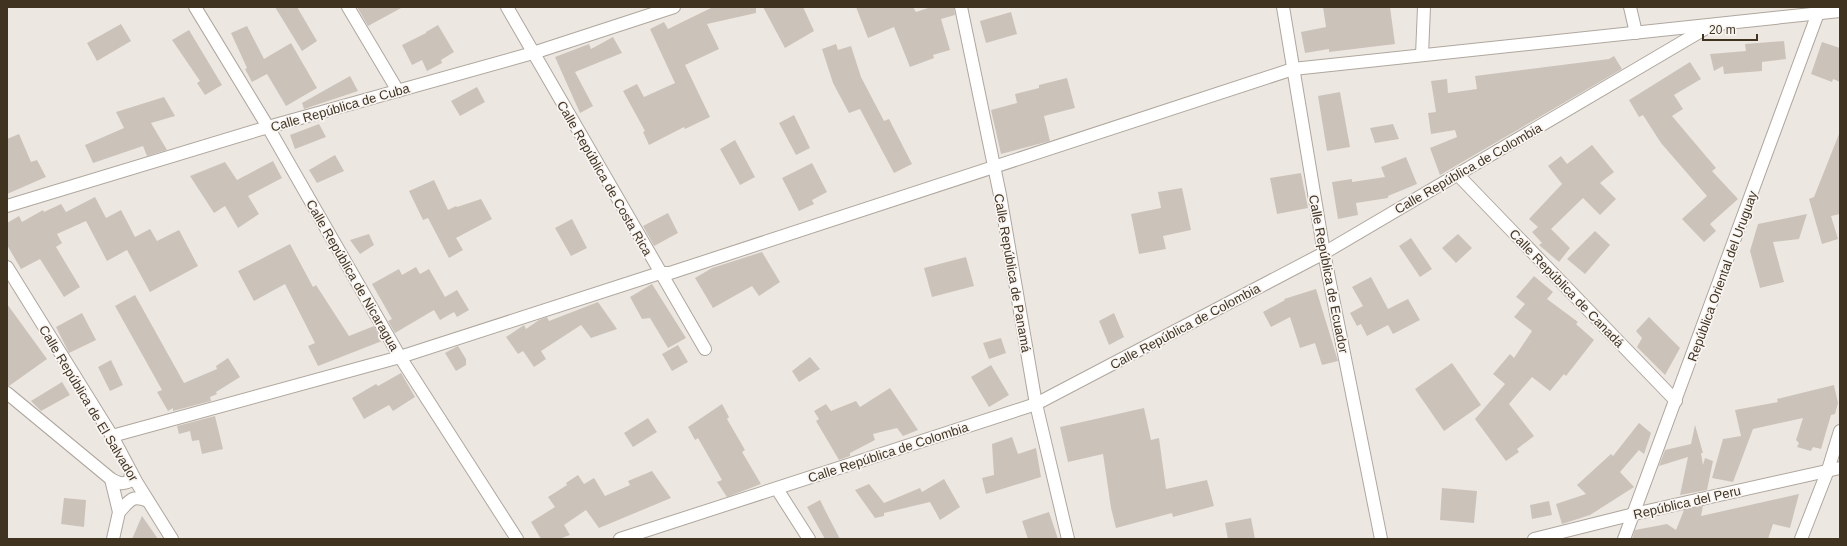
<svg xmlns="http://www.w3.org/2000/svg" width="1847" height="546" viewBox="0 0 1847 546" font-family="Arial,sans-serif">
	<rect width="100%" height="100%" fill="#ede7e2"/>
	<g fill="#cbc3ba">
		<path d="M275,7h22l20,34 -15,10z"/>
		<path d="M357,7h46l-35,19z"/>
		<path d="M713,7h43v6l-49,11 12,25 -34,16 25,52 -25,12 -1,-2 -35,18 -6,-13 2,-1 -22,-40 14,-7 7,13 31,-14 -25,-54 14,-7 4,7z"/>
		<path d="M763,7h40l11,24 -29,17z"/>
		<path d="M856,7h57l3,5 15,-5h23l1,8 -14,4 9,31 -17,5 1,3 -24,9 -16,-40 -26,11z"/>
		<path d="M1323,7h67l5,37 -66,8v-3l-24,4 -4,-21 25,-5z"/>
		<path d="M1011,12l6,22 -31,9 -6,-22z"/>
		<path d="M121,24l10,17 -34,20 -10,-18z"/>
		<path d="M438,25l16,27 -13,8 1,3 -15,8 -5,-11 -10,5 -10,-20 24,-12v-1z"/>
		<path d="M247,26l17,33 27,-16 26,45 -31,18 -19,-32 -15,8 -7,-13 2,-1 -16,-35z"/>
		<path d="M189,30l33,55 -17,10 -8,-12 3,-2 -28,-41z"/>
		<path d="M613,37l9,16 -47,19 18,34 -13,7 -25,-56 34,-13 2,5z"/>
		<path d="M1784,41l2,18 -24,3v9l-38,3 -1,-8 -9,5 -4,-17 36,-3 -1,-7z"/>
		<path d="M1822,42l18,6v34l-7,-3 -1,3 -21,-8z"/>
		<path d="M836,44l2,6 13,-4 10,31 23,44 5,-2 23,45 -18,9 -34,-64 -11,4 -16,-30 -11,-34z"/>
		<path d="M1614,56l8,13 -182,106 -10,-27 27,-11 -2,-7 -24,4 -3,-21 8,-1 -5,-31 16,-2 1,14 29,-4 -2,-13 134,-17z"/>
		<path d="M1690,62l11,17 -27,16 9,14 -11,7 44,52 -4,3 26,28 -28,25 6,7 -12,11 -22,-23 25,-23 -46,-53 -18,-28 -4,2 -10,-17z"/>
		<path d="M350,76l8,15 -54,18 -2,-6z"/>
		<path d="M1067,78l8,30 -31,8 6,25 -49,13 -10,-44 26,-7 -2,-9 24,-6v-3z"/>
		<path d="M477,87l8,15 -25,14 -9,-15z"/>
		<path d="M1340,92l10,55 -23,4 -9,-55z"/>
		<path d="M164,97l11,19 -24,7 16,27 -20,6 -4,-10 -50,17 -8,-18 39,-17 -8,-16z"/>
		<path d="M794,115l16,33 -14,7 -17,-32z"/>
		<path d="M319,124l7,13 -31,12 -5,-14z"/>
		<path d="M1393,124l6,15 -24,4 -5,-15z"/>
		<path d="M19,134l12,28 6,-2 9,17 -39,17v-55z"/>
		<path d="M1839,134l1,80 -9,2 7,23 -16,5 -13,-45 5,-2z"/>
		<path d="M735,140l20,37 -15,8 -20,-36z"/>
		<path d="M1592,145l22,27 -14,11 16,16 -16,16 -17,-17 -32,31 19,19 -11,14 -20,-17 3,-2 -10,-11 6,-5 -9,-8 33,-35 -14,-18 13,-10 6,8z"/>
		<path d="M335,155l9,16 -27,12 -8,-13z"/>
		<path d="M1406,157l11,27 -29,12v2l-32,5 2,12 -20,4 -6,-37 20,-3v3l33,-5 -4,-10z"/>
		<path d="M273,161l9,17 -34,18 11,18 -21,14 -13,-22 -11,7 -24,-37 35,-14 12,18z"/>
		<path d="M812,163l15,29 -15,8 2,4 -15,7 -17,-33z"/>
		<path d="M1301,173l7,35 -31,6 -7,-36z"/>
		<path d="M434,180l14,30 8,-4 1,1 24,-8 11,20 -36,19 7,12 -14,8 -21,-40 -5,2 -14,-29z"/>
		<path d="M1182,188l9,42 -28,6 3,13 -27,5 -8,-40 30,-6 -3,-16z"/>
		<path d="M95,197l11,21 15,-8 14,27 15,-8 7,12 22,-11 19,36 -48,26 -23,-42 -20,11 -21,-40 -29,13 5,9 -6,4 24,40 -16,10 -24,-38 -19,10 -14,-24v-22l12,-7 3,6 21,-12 1,2 17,-8 5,8z"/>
		<path d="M668,213l10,20 -24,13 -11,-20z"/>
		<path d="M1807,214l-8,25 -26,3 11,40 -24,6 -10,-37 8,-27z"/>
		<path d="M572,219l15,29 -16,8 -16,-28z"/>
		<path d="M1595,231l15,14 -25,29 -18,-15z"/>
		<path d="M369,234l5,11 -14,9 -10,-14z"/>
		<path d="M1458,234l14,14 -16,15 -14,-15z"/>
		<path d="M1411,238l21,31 -12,8 -21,-31z"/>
		<path d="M290,244l23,43 3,-2 33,51 25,-10 8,15 -64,25 -10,-20 7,-3 -30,-59 -31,17 -16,-30z"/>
		<path d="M762,252l18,30 -21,14 -7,-10 -39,22 -18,-30 17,-10z"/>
		<path d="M966,257l8,29 -42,11 -8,-29z"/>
		<path d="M416,267l4,7 9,-5 16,28 12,-7 12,20 -12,7 -3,-5 -14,8 -6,-10 -39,23 -7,-12 4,-2 -20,-35 27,-15 3,6z"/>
		<path d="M1534,276l19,16 -6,7 31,23 -2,2 18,16 -28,36 -2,-2 -14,17 -18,-14 -23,27 25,32 -17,13 2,3 -13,9 -31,-42 30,-35 -12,-10 17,-20 4,4 18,-27 -18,-14 11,-13 -9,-7z"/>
		<path d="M1371,277l17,32 20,-10 12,21 -27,14 -5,-9 -21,11 -6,-12 -4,2 -7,-13 13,-7 -11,-19z"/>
		<path d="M652,284l34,54 -18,10 -18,-30 -8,1 -12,-22z"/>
		<path d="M1316,289l22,72 -16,4 -7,-22 -15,5 -10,-31 -19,10 -8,-15 22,-12 -1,-1z"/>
		<path d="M135,295l49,88 33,-14 -1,-3 12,-8 12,19 -24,15 1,2 -7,3 1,4 -38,10v-3l-5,3 -11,-19 5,-2 -47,-84z"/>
		<path d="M598,302l19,27 -26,9 -10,-13 -40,26 5,8 -12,8 -11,-16 -5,3 -12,-17 18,-12 2,4 13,-9 8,-3 2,4z"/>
		<path d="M7,304l40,55 -38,27h-2z"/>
		<path d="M82,313l14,27 -27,13 -13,-26z"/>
		<path d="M1114,313l10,24 -15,8 -10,-24z"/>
		<path d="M1649,317l31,31 -15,27 -28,-28 5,-9 -6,-7z"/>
		<path d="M1001,338l5,15 -17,6 -6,-16z"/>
		<path d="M678,345l10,17 -16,9 -10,-17z"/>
		<path d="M458,346l8,13v6l-10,6 -11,-18z"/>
		<path d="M810,357l10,12 -21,13 -7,-11z"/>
		<path d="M111,360l12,25 -13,6 -12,-24z"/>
		<path d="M1452,363l29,42 -37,26 -29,-42z"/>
		<path d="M991,365l18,30 -20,12 -18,-30z"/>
		<path d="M401,373l14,24 -22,14 -4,-6 -25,14 -12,-21 24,-14 2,2z"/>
		<path d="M62,382l8,13 -29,16 -10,-10z"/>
		<path d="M1834,385l4,18 -3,11 -4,1 -10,34 -8,-2 -2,4 -14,-4 2,-4 -3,-3 7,-22 -50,11 -20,53 -21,-4 11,-39 18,-3 -6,-26 43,-8 -1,-3z"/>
		<path d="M890,388l28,42 -15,6 -6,-8 -24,6 2,6 -25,13v3l-11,4 -23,-39 3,-2 -5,-8 12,-7 5,7 25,-10 4,6z"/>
		<path d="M722,404l7,13 -2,2 18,31 -3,2 19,32 -34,13 -10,-15 5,-2 -24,-42 -3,2 -7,-13z"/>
		<path d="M1144,408l7,32 8,-2 7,51 41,-9 7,26 -41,11 -1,-4 -56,15 -5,-20 -8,-54 -35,8 -8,-35z"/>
		<path d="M215,416l8,33 -21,5 -3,-14 -7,1 -2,-10 -11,3 -2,-8z"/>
		<path d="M648,418l9,14 -24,15 -9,-14z"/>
		<path d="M1639,423l12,10 -7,21 -5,-4 -19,22 14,15 -44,28 -28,9 -6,-20 30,-10 -9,-9 34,-31 2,2z"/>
		<path d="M1695,425l8,28h-2l2,12 2,-7 8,3 -6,29 -27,5 8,-38 -29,9 6,-16 26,-6z"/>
		<path d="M1012,437l6,17 18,-6 5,29 -55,17 -4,-16 12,-3 -2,-31z"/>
		<path d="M652,471l19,27 -72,30 -13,-18 -22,15 6,10 -11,4h-18l-10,-17 24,-15 -7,-10 19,-12 -1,-2 12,-8 6,9 10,-6 11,18 25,-11 -2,-4z"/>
		<path d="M944,479l16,28 -20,13 -10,-18 -46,11v3l-9,2 -20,-28 14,-6 15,19 36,-15 2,4z"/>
		<path d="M1442,488l35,3 -3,32 -34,-3z"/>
		<path d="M1799,494l-9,34 -17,-4 -5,15h-136l3,-9 32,-6 9,6 8,-20 19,-4 -2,10z"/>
		<path d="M64,498l22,2 -2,27 -23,-3z"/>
		<path d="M820,500l7,14 13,25h-15l-18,-32z"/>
		<path d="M1549,501l3,14 -20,4 -2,-14z"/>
		<path d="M1049,512l9,27h-30l-6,-18z"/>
		<path d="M142,516l16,23h-26z"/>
		<path d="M1251,518l4,21h-27l-3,-16z"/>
	</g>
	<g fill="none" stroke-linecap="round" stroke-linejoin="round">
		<defs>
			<g id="minor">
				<path d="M195,7l73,120 132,230 117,182"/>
				<path d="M348,7l50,84"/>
				<path d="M507,7l198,342"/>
				<path d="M961,7l39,188 36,209 32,135"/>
				<path d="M1283,7l41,246 57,286"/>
				<path d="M1630,7l6,26"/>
				<path d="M1422,55l2,-48"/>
				<path d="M1458,175l218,226"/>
				<path d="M7,206l261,-79 265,-74 141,-46"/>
				<path d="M7,267l105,169 25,47 35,56"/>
				<path d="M7,393l104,86c7,4 12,6 19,2l1,-9"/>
				<path d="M112,436l288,-79 260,-84h10l623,-204 547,-58"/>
				<path d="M111,479l8,33 -6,27"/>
				<path d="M777,489l32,50"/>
				<path d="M119,512c11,-11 12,-18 29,-11"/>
				<path d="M620,539l416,-135 288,-151 384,-226"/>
				<path d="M1534,539l100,-25 206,-46"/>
				<path d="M1624,539l194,-526"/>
				<path d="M1801,539l27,-69 12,-39"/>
			</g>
		</defs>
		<use href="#minor" stroke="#afa79d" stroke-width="14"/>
		<use href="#minor" stroke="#fff" stroke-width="12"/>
	</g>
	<g text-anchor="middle" stroke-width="3.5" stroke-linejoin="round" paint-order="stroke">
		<g font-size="13" fill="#403421" stroke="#f9f5f3">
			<text transform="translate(340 107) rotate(-16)" y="5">Calle República de Cuba</text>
			<text transform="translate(1468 168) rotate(-30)" y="5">Calle República de Colombia</text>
			<text transform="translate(605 178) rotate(60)" y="5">Calle República de Costa Rica</text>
			<text transform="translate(1013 273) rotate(80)" y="5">Calle República de Panamá</text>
			<text transform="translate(1329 274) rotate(79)" y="5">Calle República de Ecuador</text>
			<text transform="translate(353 275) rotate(60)" y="5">Calle República de Nicaragua</text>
			<text transform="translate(1722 276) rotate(-70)" y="5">República Oriental del Uruguay</text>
			<text transform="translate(1567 288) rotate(46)" y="5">Calle República de Canadá</text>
			<text transform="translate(1185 326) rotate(-28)" y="5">Calle República de Colombia</text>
			<text transform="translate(89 403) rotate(59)" y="5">Calle República de El Salvador</text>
			<text transform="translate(888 452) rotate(-18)" y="5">Calle República de Colombia</text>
			<text transform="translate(1687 502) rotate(-13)" y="5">República del Peru</text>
		</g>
	</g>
	<rect width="1847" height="546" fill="none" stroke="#403421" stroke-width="16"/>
	<path d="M1703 34v6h54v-6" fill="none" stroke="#403421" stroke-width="2"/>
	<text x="1709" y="34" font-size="12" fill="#403421" stroke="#f9f5f3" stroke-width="3" paint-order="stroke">20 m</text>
</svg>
